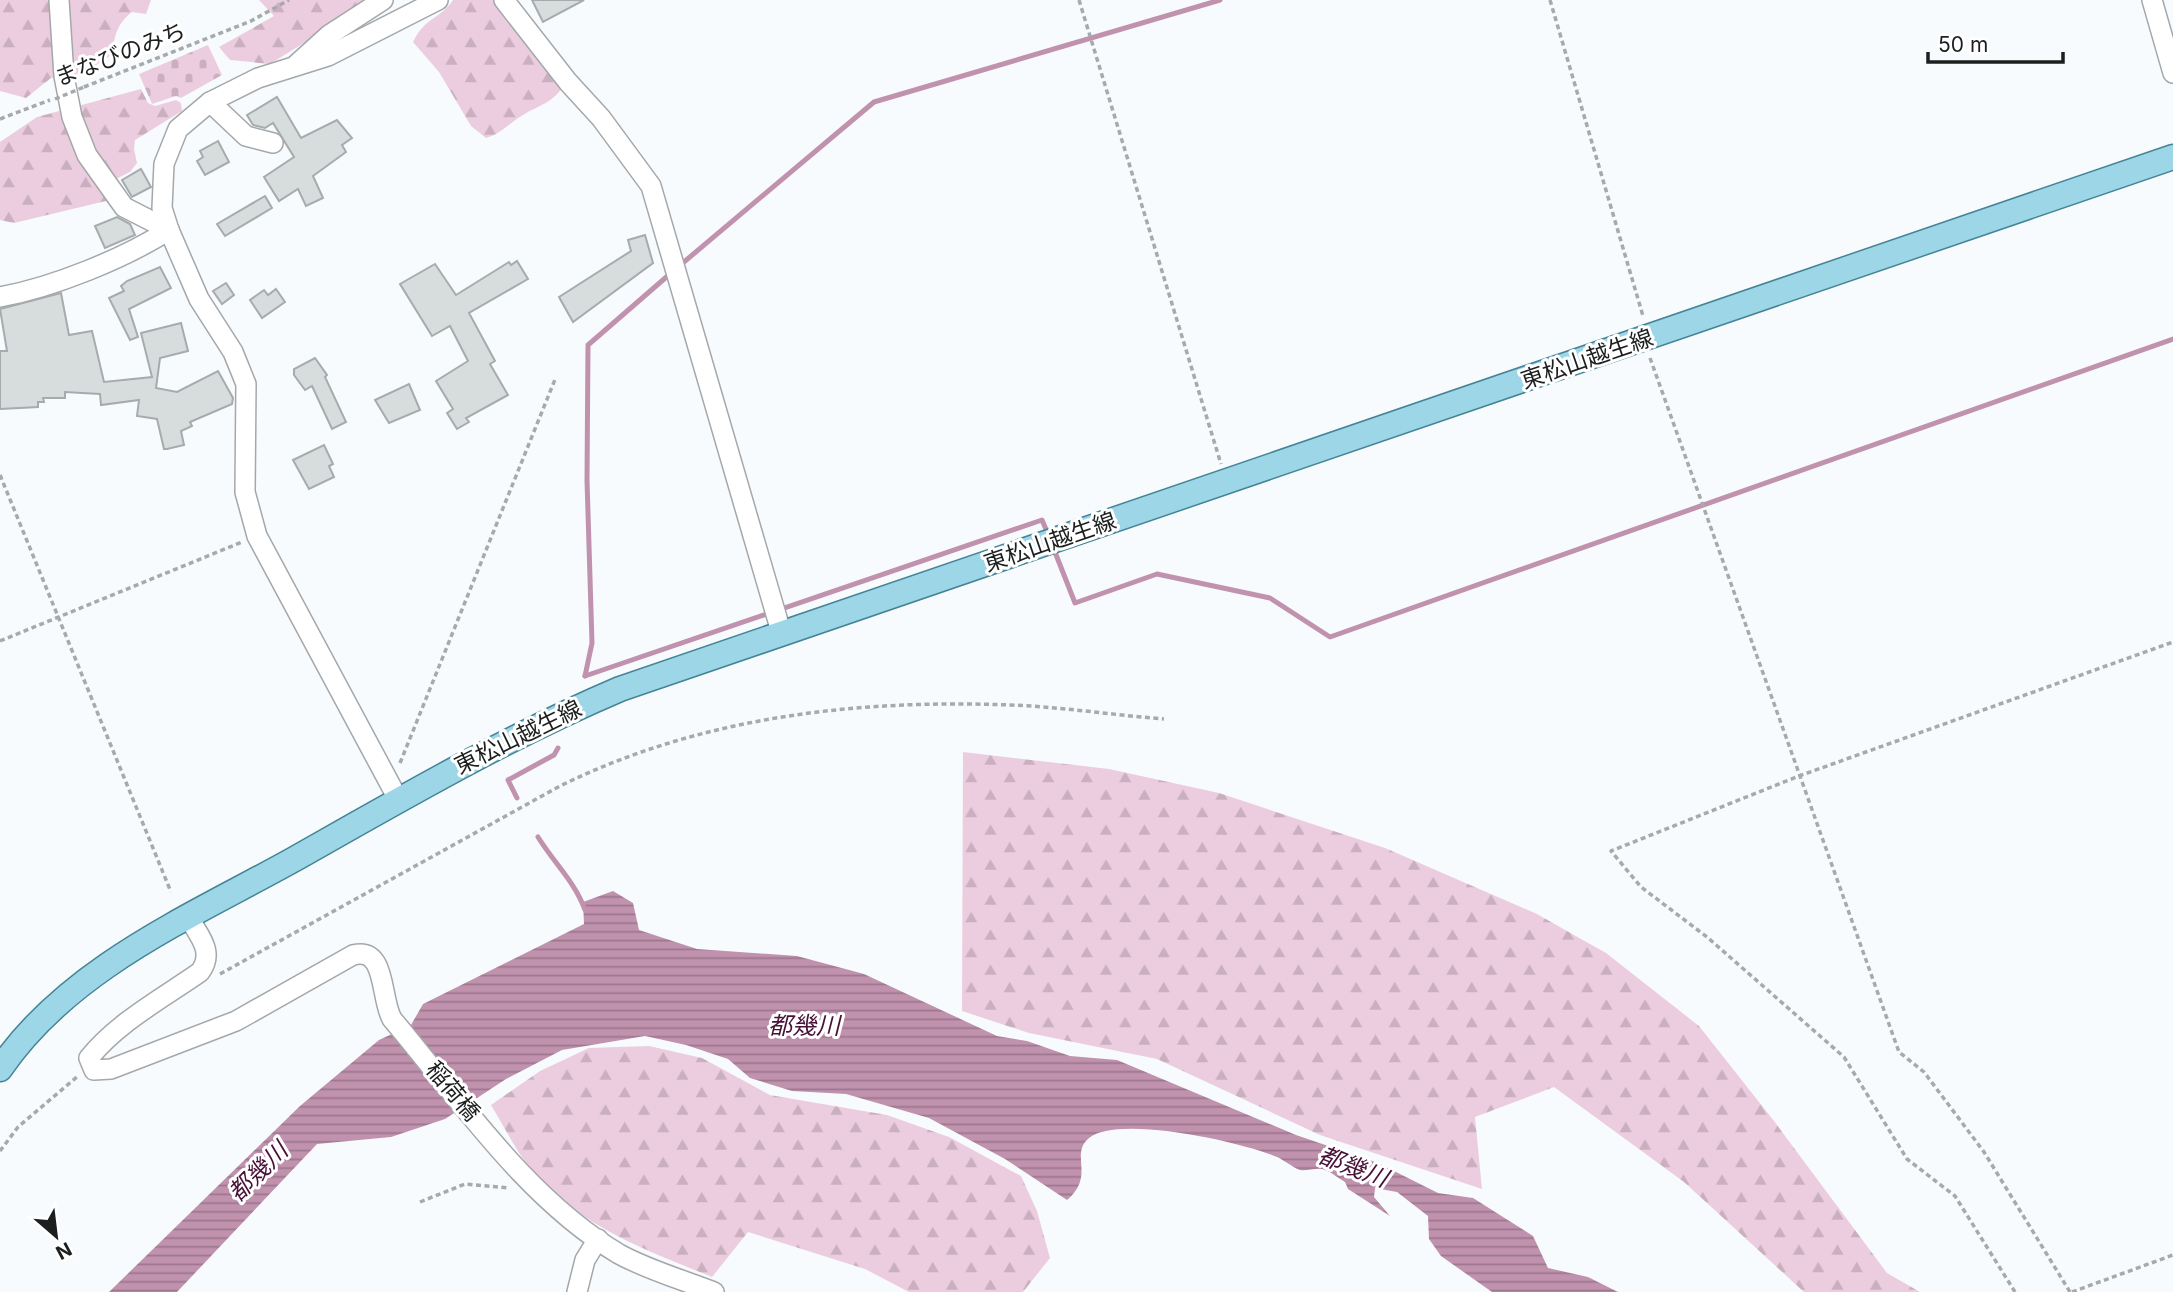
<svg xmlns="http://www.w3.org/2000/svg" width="2173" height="1292" viewBox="0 0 2173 1292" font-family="Inter,'Noto Sans JP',sans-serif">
	<defs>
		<pattern id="forest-firs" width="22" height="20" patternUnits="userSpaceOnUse" patternTransform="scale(1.75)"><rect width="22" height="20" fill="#eccddf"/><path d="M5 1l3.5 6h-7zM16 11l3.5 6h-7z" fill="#cab0bf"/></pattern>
		<pattern id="cemetery-stones" width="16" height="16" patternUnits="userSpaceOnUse" patternTransform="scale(1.75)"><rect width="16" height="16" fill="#eccddf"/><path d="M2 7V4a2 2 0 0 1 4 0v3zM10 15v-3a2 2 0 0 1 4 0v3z" fill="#cab0bf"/></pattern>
		<pattern id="water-rules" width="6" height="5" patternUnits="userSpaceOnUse" patternTransform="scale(1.75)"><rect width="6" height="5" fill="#c192ae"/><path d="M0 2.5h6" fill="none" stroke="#9c778d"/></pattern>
	</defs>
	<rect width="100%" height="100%" fill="#f7fbfd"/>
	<g fill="url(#forest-firs)">
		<path d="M0,0h151l-5,14 -14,-2c-15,12 -18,23 -19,42l-32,21 -30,3 -25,20 -26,-7z"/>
		<path d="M259,0h114l-103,64 -40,-4 -11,-13 55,-31z"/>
		<path d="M453,0h44l66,86c-10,17 -24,19 -40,29 -14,8 -22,19 -37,23l-15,-12 -32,-54 -26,-30c13,-26 25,-21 40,-42z"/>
		<path d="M141,89l7,14 7,3 21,-6 5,3 1,8 -47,29 -1,9 3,14 -7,9 -14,7 -10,22 -92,22 -14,-3v-78l37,-25z"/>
		<path d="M963,752l146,17 110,24 166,55 152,66 37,21 32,18 93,73 75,95 113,152 33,19h-116l-120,-110 -130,-95 -79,30 7,72 -162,-54 -163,-76 -128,-26 -67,-22z"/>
		<path d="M649,1046l53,12 68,37 117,20 62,22 72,39 16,35 13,47 -27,34h-114l-44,-23 -117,-37 -36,45c-69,-28 -142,-54 -188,-117 -12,-17 -22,-37 -33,-55l49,-34 49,-23z"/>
	</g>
	<path fill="url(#cemetery-stones)" d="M208,45l14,30 -41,23 -5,-2 -24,8 -13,-30z"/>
	<path fill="url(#water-rules)" d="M613,891l20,12 6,27 58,19 100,7 67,18 133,62 30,5 43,15 47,4 179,75 82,28 60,30 35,5 60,38 15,32 40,9 30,15h-126l-51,-36 -12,-17 -1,-23 -31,-24 -22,-4 -1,9 16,19 -42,-27 -3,-7c-7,-4 -16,-12 -23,-13 -7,-1 -15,2 -22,1 -8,-3 -16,-10 -23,-13 -34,-15 -160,-43 -188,-19 -20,17 7,37 -22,62l-62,-41 -76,-41 -83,-24 -54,-3 -42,-13 -22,-19 -42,-14 -41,-9 -83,14 -56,29 -61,40 -54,18 -74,7 -140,148h-68l191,-186 79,-66 32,-15 12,-21 161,-80 -1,-22z"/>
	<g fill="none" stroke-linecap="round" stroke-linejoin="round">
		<g stroke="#c192ae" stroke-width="5">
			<path d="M678,267l196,-165 346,-102"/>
			<path d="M1053,547l22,56 82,-29 113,24 60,39 843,-298"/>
			<path d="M585,676l457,-156 6,14"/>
			<path d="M585,676l7,-33 -5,-163 1,-135 83,-72"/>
			<path d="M517,798l-9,-18 46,-25 4,-7"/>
			<path d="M538,837c16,26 37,45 47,73"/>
		</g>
	</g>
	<g fill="#d7dcdd" stroke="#a7abad" stroke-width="2">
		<path d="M532,0h52l-41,22z"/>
		<path d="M277,97l24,41 36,-18 15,18 -10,7 4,7 -33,24 10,22 -17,8 -8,-17 -19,12 -15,-24 30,-20 -21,-34 -8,5 -12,-3 -6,-10z"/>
		<path d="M218,141l11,21 -24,13 -8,-14 6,-4 -3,-6z"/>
		<path d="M141,169l10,18 -19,10 -10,-17z"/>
		<path d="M265,196l7,12 -47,28 -8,-12z"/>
		<path d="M117,217l13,7 5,11 -30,13 -10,-22z"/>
		<path d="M645,235l8,28 -80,59 -14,-25 72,-46 -3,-11z"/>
		<path d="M517,261l11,18 -59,34 26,48 -5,3 18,31 -42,23 3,4 -12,7 -10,-16 6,-4 -17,-28 32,-20 -18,-35 -18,10 -32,-52 35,-20 21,31 53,-33 2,3z"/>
		<path d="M160,267l11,21 -42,21 9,28 -8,3 -21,-42 15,-7 -3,-5 6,-5z"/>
		<path d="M226,283l8,12 -12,9 -9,-13z"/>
		<path d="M276,289l9,13 -23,16 -12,-18 14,-10 4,5z"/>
		<path d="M61,293l8,42 23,-4 12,51 48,-5 -11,-44 40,-10 7,28 -28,7 -4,30 21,4 41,-21 15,27 -1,6 -42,18 2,4 -11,5 3,14 -17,4h-3l-7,-30 -20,-3 2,-16 -38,5 -1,-11 -35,-2v6h-22l1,4h-6v5l-38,2v-58h7l-7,-42z"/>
		<path d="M315,358l12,17 -2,2 21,45 -14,7 -20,-43 -7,4 -11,-15v-6z"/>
		<path d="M409,384l11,26 -31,13 -14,-23z"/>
		<path d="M324,445l9,19 -4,2 5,11 -25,12 -16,-29z"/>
	</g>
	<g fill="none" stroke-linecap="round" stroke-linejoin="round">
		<defs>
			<g id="minor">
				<path d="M59,0l5,76 8,41 15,38 37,52 45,23"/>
				<path d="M504,0l64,82 33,36 50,68 131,449"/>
				<path d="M2152,0l21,73"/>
				<path d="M297,64l32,-29 54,-35"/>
				<path d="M210,102l36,34 27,7"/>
				<path d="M0,297c54,-10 123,-38 169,-67"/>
				<path d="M398,799l-141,-263 -12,-44 1,-108 -13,-32 -34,-53 -30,-69 -7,-22 2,-44 14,-35 32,-27 48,-24 70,-22 110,-56"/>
				<path d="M189,918c10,18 26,34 11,54 -37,26 -82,50 -111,86l5,12 17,-1 125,-48 117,-66c34,-9 27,43 39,64 68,81 135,180 227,235 29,16 64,26 95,38"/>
				<path d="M577,1292l8,-32 13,-21"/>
			</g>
			<path id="major" d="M0,1069c68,-100 188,-151 291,-208 108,-61 214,-123 329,-172l1553,-532"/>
		</defs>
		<use href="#minor" stroke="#a4a8aa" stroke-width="22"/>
		<use href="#major" stroke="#458497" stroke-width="27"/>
		<g stroke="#a6aaab" stroke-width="3.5" stroke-dasharray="5 3.5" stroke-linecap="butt">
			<path d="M1079,0l142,464"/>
			<path d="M1550,0l93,316"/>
			<path d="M84,87l167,-66 38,-21"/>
			<path d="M0,119l50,-19"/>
			<path d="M1650,358l249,694 25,20 60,80 86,140"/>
			<path d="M0,475l171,417"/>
			<path d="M0,641l242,-99"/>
			<path d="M400,763l156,-386"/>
			<path d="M220,974l340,-188c140,-69 296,-87 451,-81 51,2 102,10 153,14"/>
			<path d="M0,1151l18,-24 60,-51"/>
			<path d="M420,1202l45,-18 44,4"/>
			<path d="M2015,1292l-60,-96 -48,-37 -63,-102 -137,-120 -66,-50 -30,-36 188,-75 374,-134"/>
			<path d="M2072,1292l101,-37"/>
		</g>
		<use href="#minor" stroke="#fff" stroke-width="19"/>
		<use href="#major" stroke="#9cd6e7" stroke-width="24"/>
		<path stroke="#a6aaab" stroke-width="3.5" stroke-dasharray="5 3.5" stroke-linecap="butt" d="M55,99l29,-12"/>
	</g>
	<g text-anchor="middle" stroke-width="6" stroke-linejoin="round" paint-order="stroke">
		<g font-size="23" fill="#1d1f1f" stroke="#fff">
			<text transform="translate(120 54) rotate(-21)" y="8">まなびのみち</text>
			<text transform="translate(1587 359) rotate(-19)" y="8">東松山越生線</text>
			<text transform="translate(1050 542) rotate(-19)" y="8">東松山越生線</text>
			<text transform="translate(518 737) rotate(-26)" y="8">東松山越生線</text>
			<text transform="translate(453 1091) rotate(50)" y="8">稲荷橋</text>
		</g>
		<g font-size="24" font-style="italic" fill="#491138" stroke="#fff">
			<text x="804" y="1034">都幾川</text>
			<text transform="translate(1353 1167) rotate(21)" y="8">都幾川</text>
			<text transform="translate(258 1172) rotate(-45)" y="8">都幾川</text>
		</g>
	</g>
	<g transform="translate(56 1236) rotate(152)" stroke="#ffffff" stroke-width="5" paint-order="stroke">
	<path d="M0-5L12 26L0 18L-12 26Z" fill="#1d1f1f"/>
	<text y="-10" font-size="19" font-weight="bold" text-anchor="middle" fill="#1d1f1f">N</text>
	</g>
	<path d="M1928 52v10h135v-10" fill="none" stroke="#1d1f1f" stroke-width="3.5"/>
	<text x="1938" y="52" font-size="21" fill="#1d1f1f" stroke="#ffffff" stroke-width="5" paint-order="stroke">50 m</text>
</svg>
